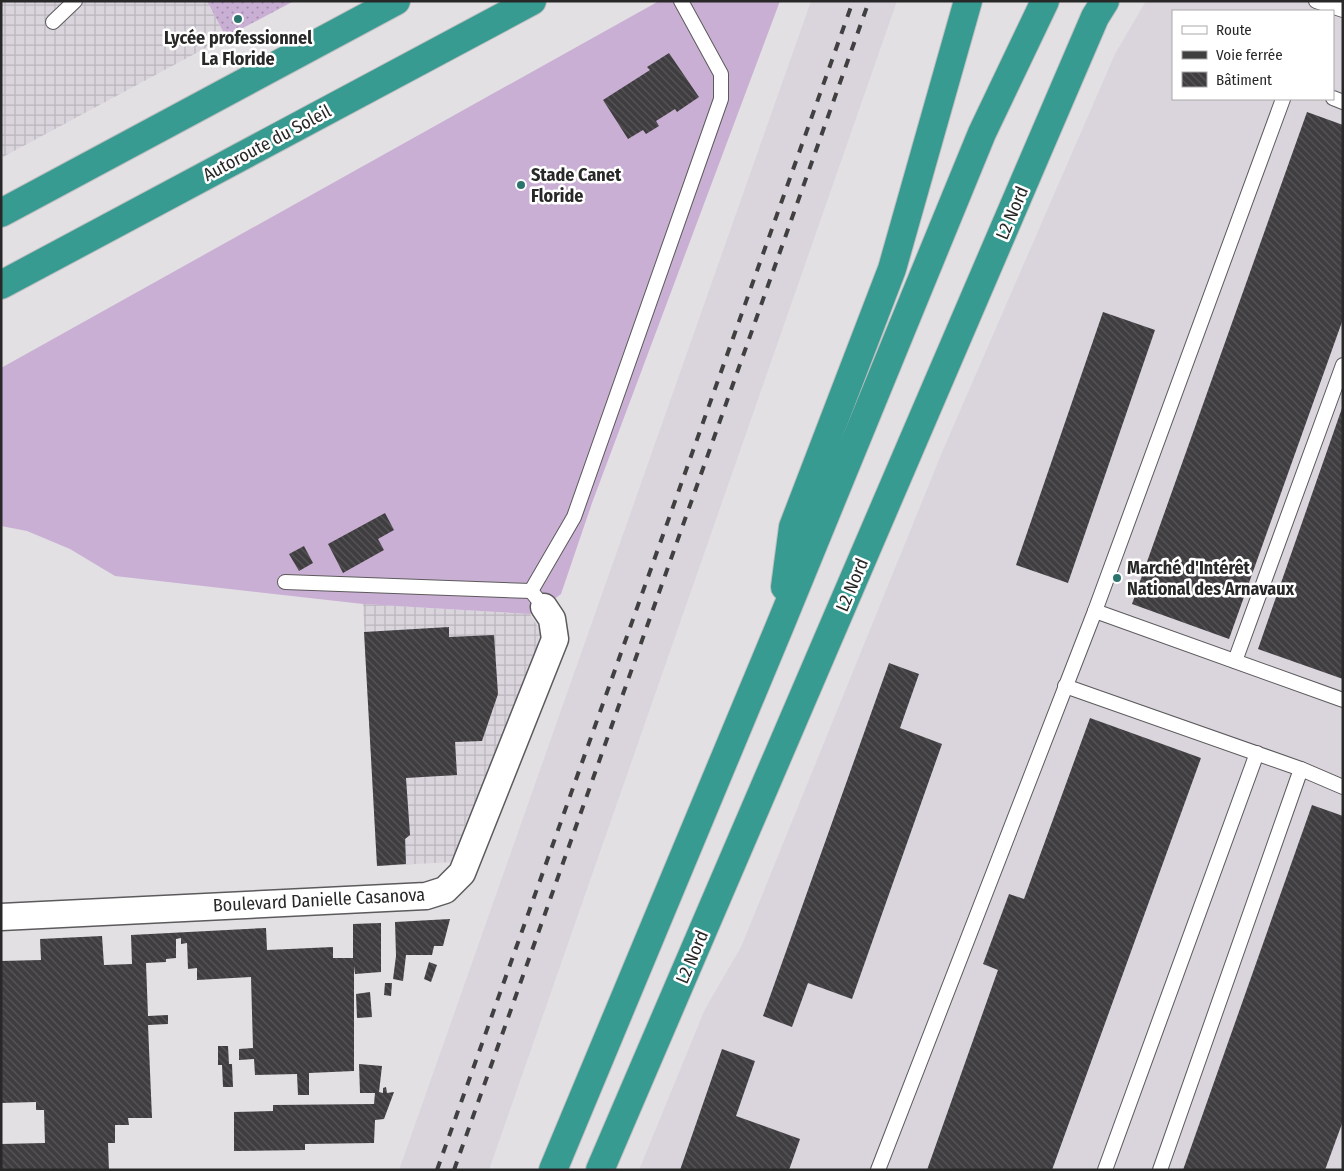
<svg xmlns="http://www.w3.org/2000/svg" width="1344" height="1171" viewBox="0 0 1344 1171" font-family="'Fira Sans Condensed',sans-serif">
	<defs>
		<pattern id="industrial-grid" width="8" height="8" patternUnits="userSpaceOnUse" patternTransform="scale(1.25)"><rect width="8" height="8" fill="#dad4dd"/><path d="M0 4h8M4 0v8" fill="none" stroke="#bbb6be"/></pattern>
		<pattern id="grass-dots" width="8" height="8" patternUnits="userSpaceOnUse" patternTransform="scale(1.25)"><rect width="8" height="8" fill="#caafd5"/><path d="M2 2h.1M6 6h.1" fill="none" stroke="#a48ead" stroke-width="1.8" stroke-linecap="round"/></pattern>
		<pattern id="building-back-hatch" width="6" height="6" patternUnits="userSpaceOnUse" patternTransform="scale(1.25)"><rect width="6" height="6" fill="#3f3d40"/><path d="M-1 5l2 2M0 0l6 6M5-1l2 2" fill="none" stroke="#585759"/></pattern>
	</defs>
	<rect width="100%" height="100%" fill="#e2e0e3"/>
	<g fill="#dad4dd" fill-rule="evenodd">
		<path d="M811,1h86l-408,1169h-90z"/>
		<path d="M1146,1h197v1169h-704l66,-161 36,-62 202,-497 172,-396zM1173,11h160v88h-160z"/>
	</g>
	<g fill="url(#industrial-grid)">
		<path d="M1,1h206l19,36 -225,121z"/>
		<path d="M363,604l167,10 13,21 -61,167 -14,15 -15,45 -76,4z"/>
	</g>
	<path fill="url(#grass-dots)" d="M207,1h87l-68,36z"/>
	<path fill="#caafd5" d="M659,1h121l-188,502 -31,91 -25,19 -6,1 -167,-10 -248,-28 -45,-27 -43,-18 -26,-5v-158z"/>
	<g fill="url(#building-back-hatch)">
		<path d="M669,53l30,44 -22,15 -2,-3 -19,12 3,5 -13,8 -3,-4 -15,9 -25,-39 47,-30 -3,-3z"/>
		<path d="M1307,112l36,13v194l-114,320 -97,-35z"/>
		<path d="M1103,312l52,18 -87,253 -52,-18z"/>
		<path d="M1342,408h1v271l-85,-30z"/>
		<path d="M385,513l9,17 -16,9 6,11 -41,23 -15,-29z"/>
		<path d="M304,546l9,17 -14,8 -10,-17z"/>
		<path d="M449,627v10l45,-2 4,59 -16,47 -27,1 2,33 -51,3 4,57 -5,4 1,25 -29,2 -13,-234z"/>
		<path d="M889,663l30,11 -19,54 42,16 -90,255 -44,-16 -16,44 -29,-11z"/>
		<path d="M1090,718l111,40 -149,412h-125l71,-200 -15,-6 26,-70 15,5z"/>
		<path d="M1312,805l31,11v305l-18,49h-142z"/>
		<path d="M450,919l-7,27h-9l-2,9h-26l-3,26 -10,-2 3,-23 -1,-34z"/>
		<path d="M381,923v49l-26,2 -1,-8v105l-45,2v22h-11l-1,-21 -42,1 -1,-16 -15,1v-11l14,-1 -2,-71 -54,3v-12l-9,1 -1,-26 -6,1v-6l-5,1v19l-10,1v3l-20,1 2,53 20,-1v9l-20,1 4,93h-24l1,7h-14v18h-7l1,27h-108v-26l44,-1 -1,-33h-8v-8l-35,1v-142l40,-1 -1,-21 62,-3 2,29 28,-1 -1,-29 135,-7 1,22 66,-3v11h20v-34z"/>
		<path d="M429,962l8,3 -6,17 -7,-3z"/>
		<path d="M385,983h7l-1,13 -7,-1z"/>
		<path d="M370,992l2,25 -15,1 -1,-24z"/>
		<path d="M218,1046h10l1,18h3l1,23h-10l-1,-22h-4z"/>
		<path d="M722,1049l33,12 -19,55 64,23 -11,31h-109z"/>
		<path d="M359,1064l23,2 -3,26 4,1v-5l3,-1 1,6 7,-1 -10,27 -9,1 -1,23 -69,1v6l-71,1v-39l39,-1v-6l101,-1 1,-11h-15z"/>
	</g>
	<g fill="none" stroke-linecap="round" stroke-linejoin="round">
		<defs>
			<g id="lane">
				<path d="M1316,1l27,9"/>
				<path d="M53,22l22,-21"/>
				<path d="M1333,98l10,4"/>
				<path d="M1283,99l-188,512 248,89"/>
				<path d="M285,582l246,9"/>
				<path d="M544,607l-13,-16 43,-74 147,-418v-25l-40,-73"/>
				<path d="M1235,661l108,-296"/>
				<path d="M1065,686l236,83"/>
				<path d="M878,1170l217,-559"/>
				<path d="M1105,1170l152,-417"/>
				<path d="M1160,1170l141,-401 42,18"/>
			</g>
			<path id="street" d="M1,917l425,-21 19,-6 17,-17 93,-234 -3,-20 -8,-12"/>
			<g id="highway">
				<path d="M1,213l395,-212"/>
				<path d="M1,285l531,-284"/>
				<path d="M785,587l8,-60 99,-258 76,-268"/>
				<path d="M553,1170l226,-542 203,-495 63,-132"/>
				<path d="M600,1170l495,-1153 10,-16"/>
			</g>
		</defs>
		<use href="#lane" stroke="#5c5a5c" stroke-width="16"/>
		<use href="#street" stroke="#5c5a5c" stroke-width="29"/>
		<use href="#highway" stroke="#bebebf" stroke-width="30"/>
		<use href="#lane" stroke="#fff" stroke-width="14"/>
		<use href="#street" stroke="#fff" stroke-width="26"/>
		<use href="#highway" stroke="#379b92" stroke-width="28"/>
		<g stroke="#404041" stroke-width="4" stroke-dasharray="9 9" stroke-linecap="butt">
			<path d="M437,1170l416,-1169"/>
			<path d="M454,1170l415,-1169"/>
		</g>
	</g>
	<g fill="#2b746d" stroke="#fff" stroke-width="2">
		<circle cx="238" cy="19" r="5"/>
		<circle cx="521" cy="185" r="5"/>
		<circle cx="1117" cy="578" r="5"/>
	</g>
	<g text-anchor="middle" stroke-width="5" stroke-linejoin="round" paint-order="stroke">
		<g font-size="18" font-weight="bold" fill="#282829" stroke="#fff" text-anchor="start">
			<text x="238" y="44" text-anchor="middle">Lycée professionnel<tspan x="238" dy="21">La Floride</tspan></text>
			<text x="531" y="181">Stade Canet<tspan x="531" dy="21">Floride</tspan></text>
			<text x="1127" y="574">Marché d'Intérêt<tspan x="1127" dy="21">National des Arnavaux</tspan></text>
		</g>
		<g font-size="18" fill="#282829" stroke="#fff">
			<text transform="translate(267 143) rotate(-28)" y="6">Autoroute du Soleil</text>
			<text transform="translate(1012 213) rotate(-67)" y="6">L2 Nord</text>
			<text transform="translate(852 585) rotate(-67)" y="6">L2 Nord</text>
			<text transform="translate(319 900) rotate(-3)" y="6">Boulevard Danielle Casanova</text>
			<text transform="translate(692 957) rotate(-67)" y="6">L2 Nord</text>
		</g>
	</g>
	<rect width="1344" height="1171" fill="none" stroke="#282829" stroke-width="5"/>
	<rect x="1172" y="10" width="162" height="90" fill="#ffffff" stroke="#a9a9a9"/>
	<rect x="1182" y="26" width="25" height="8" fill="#ffffff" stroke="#a9a9a9"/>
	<text x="1216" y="35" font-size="15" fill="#282829">Route</text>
	<rect x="1182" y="51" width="25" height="8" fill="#404041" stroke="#a9a9a9"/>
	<text x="1216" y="60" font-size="15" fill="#282829">Voie ferrée</text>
	<rect x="1182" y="72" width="25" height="15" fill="url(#building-back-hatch)" stroke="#a9a9a9"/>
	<text x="1216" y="85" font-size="15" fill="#282829">Bâtiment</text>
</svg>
